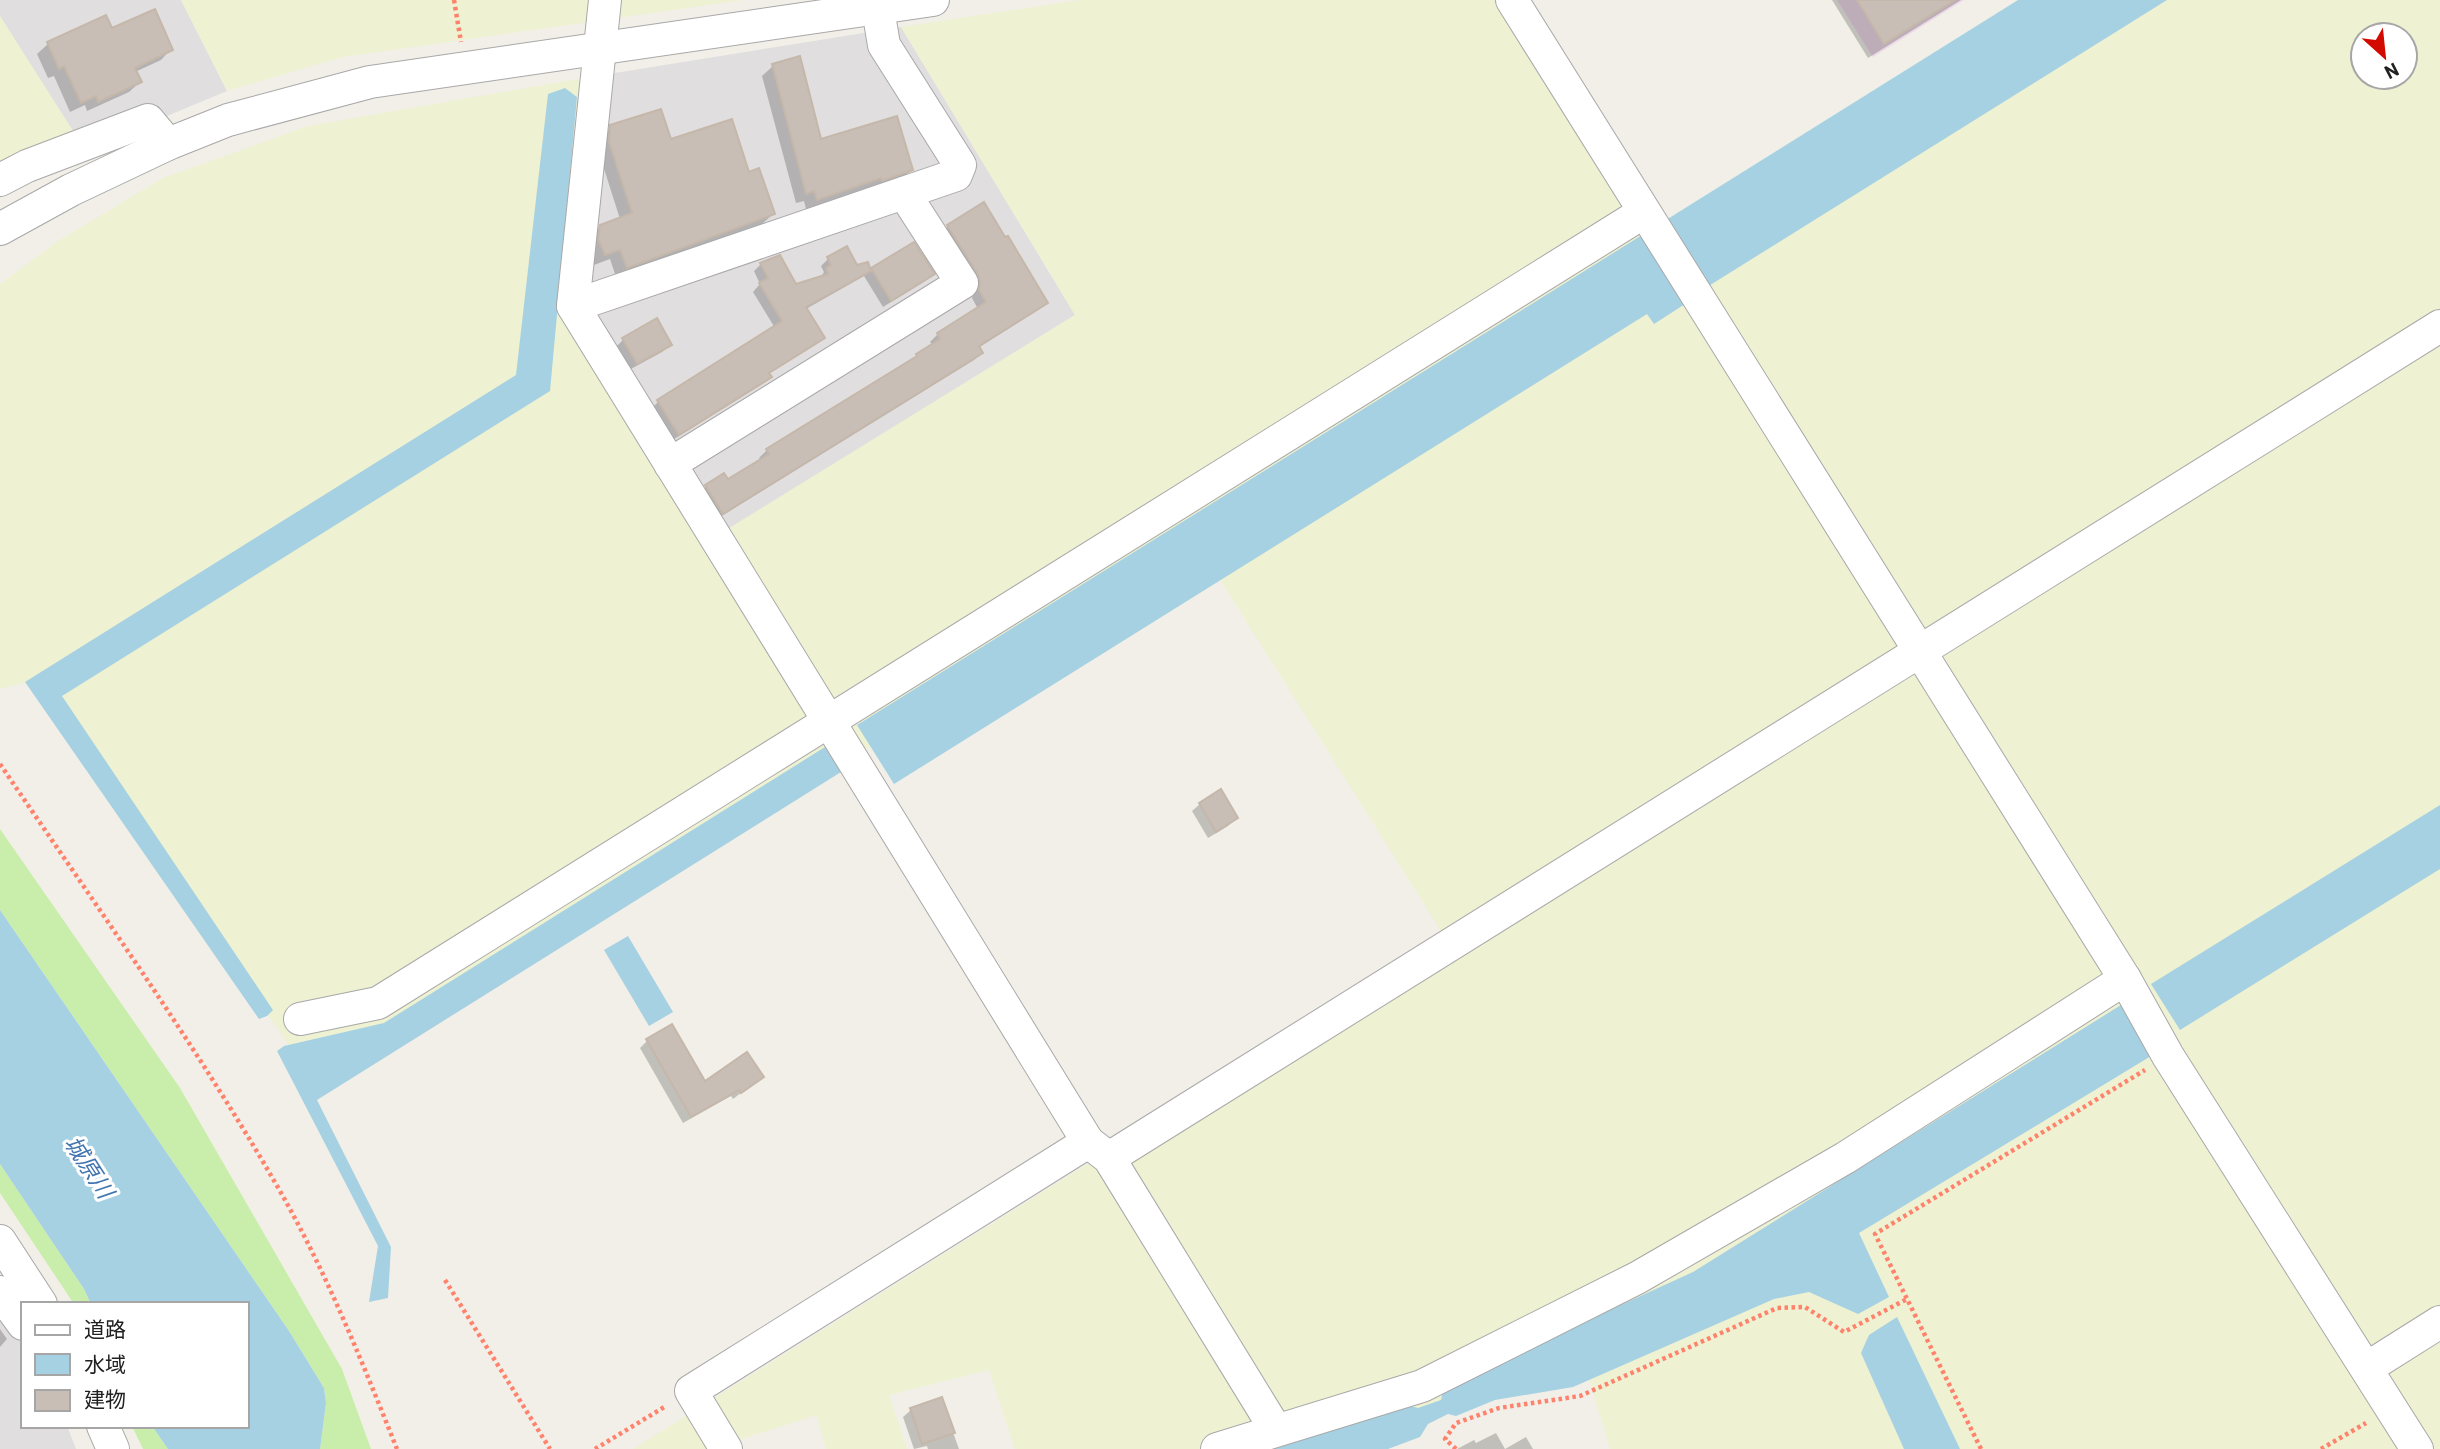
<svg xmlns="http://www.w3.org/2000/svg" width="2440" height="1449" viewBox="0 0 2440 1449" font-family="Barlow,'Noto Sans JP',sans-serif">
	<rect width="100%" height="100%" fill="#f2efe8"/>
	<g fill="#e0dede">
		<path d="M0,0h181l46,91 -142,59 -85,-134z"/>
		<path d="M901,27l174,288 -367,227 -144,-231 20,-233z"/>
		<path d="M0,1282l23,35v109h44l9,23h-76z"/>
	</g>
	<path fill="#ecd9e7" d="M1837,0h127l-91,57z"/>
	<g fill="#eef1d2" fill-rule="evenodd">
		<path d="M181,0h562l-400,57 -116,34z"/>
		<path d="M1080,0h449l147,245 397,-245h367v1449h-830l-25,-84 -269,84h-301l-26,-79 -100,25 18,54h-81l-9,-34 -91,29 1,5h-94l813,-510 -227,-361 -346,167 -566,348 -10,-36 -259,-378 -38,10v-405l58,-43 105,-63 145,-52 276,-48 -20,233 144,230 367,-226 -174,-288zM2363,35h42v42h-42z"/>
		<path d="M0,16l85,134 -85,43z"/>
	</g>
	<g fill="#c9eeab">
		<path d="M0,829l180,259 162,281 29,80h-51l6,-46 -2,-15 -35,-57 -289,-421z"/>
		<path d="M0,1164l84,125 7,15h-17l-74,-111z"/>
		<path d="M132,1426h20l16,23h-25z"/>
	</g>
	<g fill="#a6d1e2">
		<path d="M2018,0h149l-460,287 -41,-67z"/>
		<path d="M565,88l12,9 -27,294 -488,305 211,314 -6,6 -8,3 -234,-337 491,-307 32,-281z"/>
		<path d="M1642,235l43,69 -31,20 -7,-10 -753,470 -37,-59z"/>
		<path d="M825,747l16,25 -524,328 74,147 -3,51 -19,4 9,-56 -101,-195 7,-5 100,-23z"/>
		<path d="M2440,805v64l-260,161 -29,-46z"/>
		<path d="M0,910l289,421 35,57 2,15 -6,46h-152l-16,-23h95v-122h-156l-7,-15 -84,-125z"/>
		<path d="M628,936l45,76 -24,14 -45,-76z"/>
		<path d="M2121,1005l30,51 -292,177 30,64 -31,17 -49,-22 -35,7 -201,88 -78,13 -39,16 -8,-2 -20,10 -8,13 -32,12h-126l137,-46 19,5 23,-8 3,-14 249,-114z"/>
		<path d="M1897,1317l63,132h-56l-43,-96 8,-18z"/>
	</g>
	<g fill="#0003">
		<path d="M1832,0h129l-93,58z"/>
		<path d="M111,31l60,18 -10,11 -26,12 5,10 -11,10 -42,19 -2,-6 -15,7 -16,-36 -6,2 -11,-24 11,-10z"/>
		<path d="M773,66l47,75 91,29 -10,10 -30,10 -1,-2 -64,21 -2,-8 -8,2 -34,-127z"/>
		<path d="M611,127l59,14 78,33 25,40 -11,10 -146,53 -6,-18 -16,6 -5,-15 1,-13 11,-11 19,-7 -21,-66 2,-15z"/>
		<path d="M983,204l63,99 -8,7 -60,38 3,5 -7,7 -259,160 -16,-26 7,-7 22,-6 33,-21 -2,-2 8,-8 143,-87 7,-8 16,-10 -3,-3 8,-8 40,-25 -6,-11 2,-8 -34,-56 8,-8z"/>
		<path d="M913,244l19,30 -7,7 -42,26 -19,-31 -58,33 17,28 -8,8 -47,29 2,3 -8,7 -91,57 -20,-32 7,-7 117,-74 -22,-36 7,-8 -6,-13 7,-7 34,22 25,-7 4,-7 -3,-6 7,-7 29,8 10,-3 3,8z"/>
		<path d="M624,339l46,6 -8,7 -33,18 -13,-23z"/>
		<path d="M1200,804l35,14 -7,8 -20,12 -16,-27z"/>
		<path d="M647,1041l58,43 57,-7 -29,22 -2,-3 -48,27 -43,-75z"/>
		<path d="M0,1329l7,10 -7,8z"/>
		<path d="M941,1399l18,50h-31l-1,-3 -13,3 -11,-32 8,-7z"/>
		<path d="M1496,1433l9,16 21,-12 7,12h-76l17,-9 2,3z"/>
	</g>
	<g fill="#c8beb6" stroke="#c5b7a9" stroke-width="2">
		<path d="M1857,0h98l-71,44z"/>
		<path d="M155,9l18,41 -38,18 7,14 -44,20 -2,-6 -15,7 -17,-37 -5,3 -12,-27 59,-27 6,13z"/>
		<path d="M800,56l21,83 76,-23 16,54 -31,11 -1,-3 -64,22 -3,-9 -8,3 -34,-130z"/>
		<path d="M661,109l10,30 61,-20 17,53 10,-4 16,46 -148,54 -7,-18 -15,5 -7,-16 2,-14 32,-12 -23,-71 1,-17z"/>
		<path d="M984,202l21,35 3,-1 40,67 -69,43 4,7 -260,161 -18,-29 19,-12 4,6 41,-25 -3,-5 151,-93 -1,-2 24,-15 -3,-6 49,-31 -7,-12 1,-8 -3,-9 -30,-48z"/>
		<path d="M914,242l21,32 -44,27 -20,-33z"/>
		<path d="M847,246l10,19 11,-3 3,9 -65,36 19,31 -56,35 3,4 -93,58 -22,-35 125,-79 -23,-38 9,-5 -8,-15 20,-8 16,29 32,-10 -2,-6 5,-3 -4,-8z"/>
		<path d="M657,318l15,27 -35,19 -15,-26z"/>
		<path d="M1221,789l17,29 -22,14 -17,-29z"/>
		<path d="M672,1024l33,57 42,-29 17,25 -23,16 -2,-3 -48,27 -45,-78z"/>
		<path d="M942,1397l13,36 -33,11 -12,-36z"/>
	</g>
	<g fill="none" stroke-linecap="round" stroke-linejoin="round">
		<defs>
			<g id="minor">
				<path d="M605,0l-32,306 515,836 21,16 167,272"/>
				<path d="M1512,0l613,979 43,77 249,393"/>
				<path d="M0,180l27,-14 121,-46 20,24"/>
				<path d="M0,229l71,-39 97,-46 60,-24 142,-38 563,-82"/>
				<path d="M573,306l383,-131 4,-10 -76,-120 -6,-36"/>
				<path d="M670,464l292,-181 -58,-90"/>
				<path d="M300,1019l78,-16 1266,-791"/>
				<path d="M1109,1158l1331,-832"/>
				<path d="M0,1241l41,63"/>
				<path d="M0,1292l23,32"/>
				<path d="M2367,1368l73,-46"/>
				<path d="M103,1426l10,23"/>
				<path d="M726,1449l-35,-58 397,-249"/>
				<path d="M1217,1449l205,-63 215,-108 208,-120 280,-179"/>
			</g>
		</defs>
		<use href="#minor" stroke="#a8a8a8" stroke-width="34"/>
		<g stroke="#ff826c" stroke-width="4.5" stroke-dasharray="3.5 3.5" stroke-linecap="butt">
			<path d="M454,0l7,42"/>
			<path d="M0,764c94,139 192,275 276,420 49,85 85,175 121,265"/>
			<path d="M445,1280l105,169"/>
			<path d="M595,1449l71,-43"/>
			<path d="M1456,1449l-11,-10 11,-16 43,-15 81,-12 197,-88 28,-1 39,25 63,-33"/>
			<path d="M1981,1449l-106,-215 270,-164"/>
			<path d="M2321,1449l45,-26"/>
		</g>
		<use href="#minor" stroke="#fff" stroke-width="32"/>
	</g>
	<g text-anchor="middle" stroke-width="6" stroke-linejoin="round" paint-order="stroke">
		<g font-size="23" font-style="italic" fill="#4375b1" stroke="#fff">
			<text transform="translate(89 1167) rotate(57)" y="8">城原川</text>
		</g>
	</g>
	<rect x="21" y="1302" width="228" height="126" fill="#ffffff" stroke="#a6a6a6" stroke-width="2"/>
	<rect x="35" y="1325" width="35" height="10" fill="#ffffff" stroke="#a6a6a6" stroke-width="2"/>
	<text x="84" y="1337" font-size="21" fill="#212121">道路</text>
	<rect x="35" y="1354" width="35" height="21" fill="#a6d1e2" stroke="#a6a6a6" stroke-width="2"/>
	<text x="84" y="1372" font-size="21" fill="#212121">水域</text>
	<rect x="35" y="1390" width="35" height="21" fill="#c8beb6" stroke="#a6a6a6" stroke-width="2"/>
	<text x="84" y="1407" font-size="21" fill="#212121">建物</text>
	<g transform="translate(2384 56) rotate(153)"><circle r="33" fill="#ffffff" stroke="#a6a6a6" stroke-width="2"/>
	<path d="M0-5L12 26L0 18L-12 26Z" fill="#d30a00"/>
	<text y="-10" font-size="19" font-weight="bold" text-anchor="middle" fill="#212121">N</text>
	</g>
</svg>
